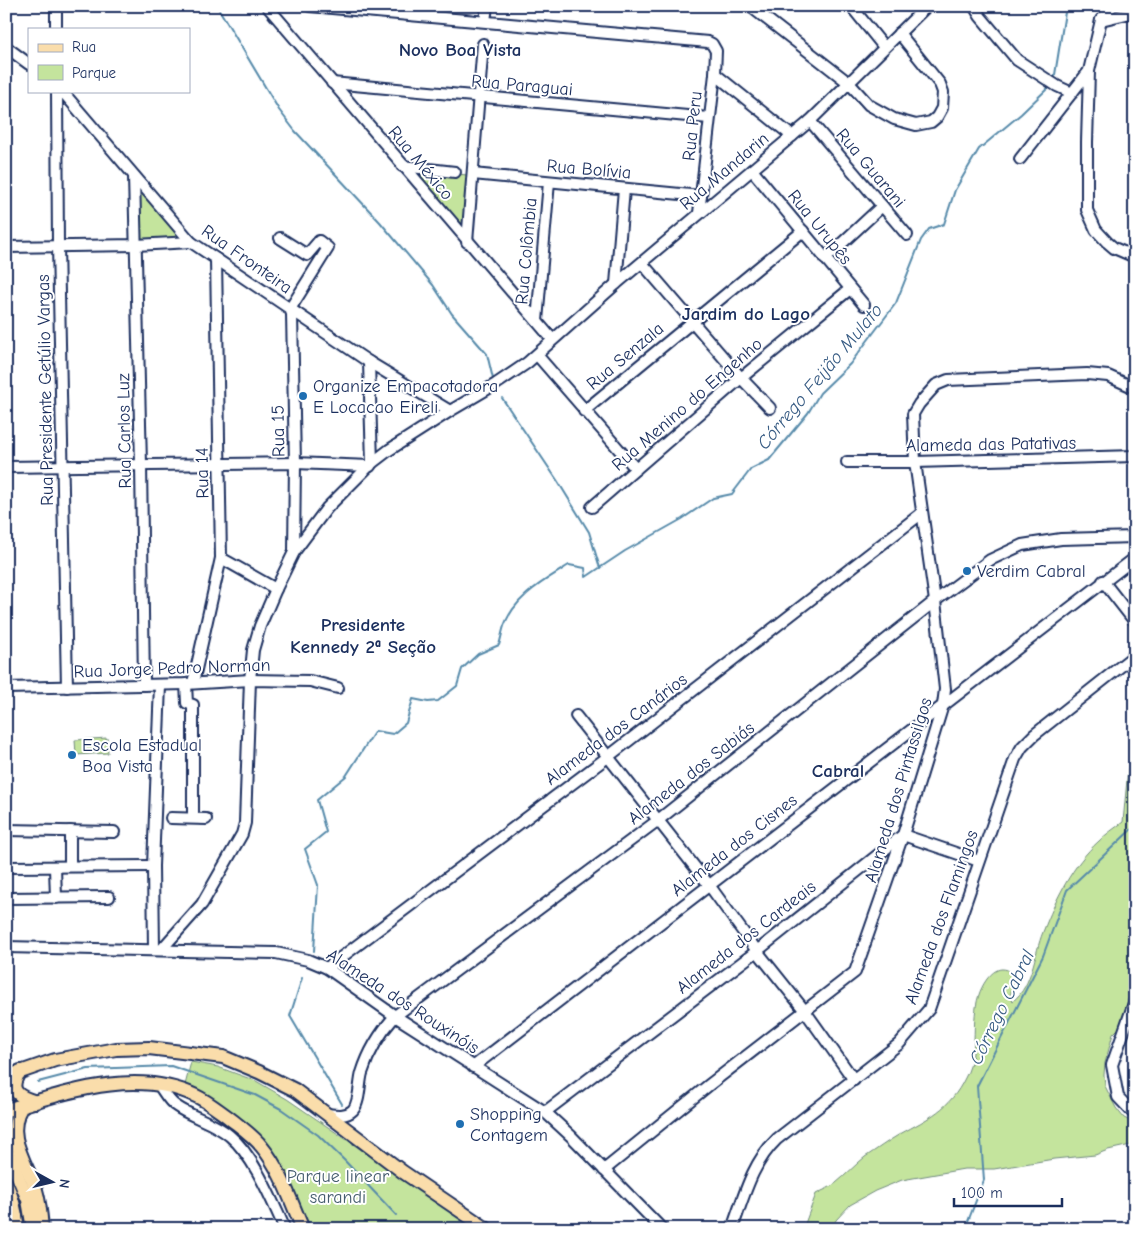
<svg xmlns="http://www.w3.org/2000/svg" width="1141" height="1235" viewBox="0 0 1141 1235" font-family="'Comic Neue',sans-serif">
	<rect width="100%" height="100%" fill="#fff"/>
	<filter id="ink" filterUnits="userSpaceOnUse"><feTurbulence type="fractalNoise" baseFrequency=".02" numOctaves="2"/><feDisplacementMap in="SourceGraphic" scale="10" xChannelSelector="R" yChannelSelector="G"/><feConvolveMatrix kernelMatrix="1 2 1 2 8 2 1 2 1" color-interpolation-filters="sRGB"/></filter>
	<g filter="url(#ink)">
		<g fill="#c4e49d" stroke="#708a7e">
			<path d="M412,171l57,4 -5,59z"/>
			<path d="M134,176l57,66 -55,3z"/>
			<path d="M107,738l1,15 -32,2 -1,-15z"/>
			<path d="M1135,756v225l-13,44 -9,9 -8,29 -1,12 1,11 11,22 8,10 11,5v21l-27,6 -13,5 -41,4 -60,10h-30l-62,11 -27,11 -25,14 -14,15 -4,9h-29l13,-35c7,-4 14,-6 20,-11 10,-8 20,-19 29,-26 11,-7 23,-16 35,-23 29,-16 50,-25 65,-56 4,-7 7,-17 8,-25 3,-26 -2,-52 14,-74 4,-5 9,-10 15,-10 16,0 10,19 8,28l3,4c20,-16 21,-47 30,-69 13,-33 29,-67 56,-91 7,-7 16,-13 24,-19l5,-53z"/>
			<path d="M191,1062l27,5 38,14 31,18 190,130h-166c-13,-28 -28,-70 -49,-92 -21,-23 -50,-38 -77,-52z"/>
		</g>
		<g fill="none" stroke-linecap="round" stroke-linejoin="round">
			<g stroke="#568aaa" stroke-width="2">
				<path d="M217,6l62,104 16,21 85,91 53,63 19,29 35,40 6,25"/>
				<path d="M1054,81l12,-75"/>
				<path d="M502,398l55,82 32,52 11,36"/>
				<path d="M314,951l4,-66 -13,-36 21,-17 -9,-32 29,-24 29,-45 18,3 13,-11 7,-24 15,3 10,-1 19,-15 5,-17 16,-15 21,-9c2,-6 3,-13 5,-19 11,-30 40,-45 65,-61l16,3 1,9 39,-26 57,-32 31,-21 19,-4 19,-25 18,-9 39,-47 12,-20 30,-29 46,-61 25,-63 8,-11 15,-5 11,-34 24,-41 42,-35 29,-28"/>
				<path d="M302,978l-12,38 52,88"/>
				<path d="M38,1082l50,-13 83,-3 84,29 26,14 37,26 27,26 51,54"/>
				<path d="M965,1229l19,-49 -7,-94 66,-130 24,-66 68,-64"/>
				<path d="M1107,1229l28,-5"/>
			</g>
			<defs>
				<g id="minor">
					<path d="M56,6v23"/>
					<path d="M267,6l285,333"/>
					<path d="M310,6l398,36 4,2 4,7 -1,23 -16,139"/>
					<path d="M750,6l99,77 20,22 25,14 22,6 15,-3 6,-5 5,-9 1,-16 -3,-8 -41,-51"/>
					<path d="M851,6l33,41"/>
					<path d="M974,6l6,10 37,44 40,26 15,7"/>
					<path d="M1112,6l-11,14 -12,51 -2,71v68l9,20 11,12 7,6 21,9"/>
					<path d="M1101,20l34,-8"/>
					<path d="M485,21l2,-15"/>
					<path d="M6,47l23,17"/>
					<path d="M715,74l77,62"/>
					<path d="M332,83l377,35"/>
					<path d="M57,91l1,154 9,442"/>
					<path d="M62,91l129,151 178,120 81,49"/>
					<path d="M810,121l97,114"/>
					<path d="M1020,159l69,-88"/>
					<path d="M402,166l53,6"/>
					<path d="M752,170l112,135"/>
					<path d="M473,174l228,22"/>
					<path d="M134,176l7,288 3,221"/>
					<path d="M280,238l27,17 12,-14 9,7 -38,61 2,5 3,149 -1,89"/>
					<path d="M467,242l16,-198"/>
					<path d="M6,247l130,-2 55,-3"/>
					<path d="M825,259l57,-53"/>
					<path d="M642,263l99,115 29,30"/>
					<path d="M616,284l8,-95"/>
					<path d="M537,321l12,-139"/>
					<path d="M537,355l99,114"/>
					<path d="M369,362l3,101"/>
					<path d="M584,411l219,-180"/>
					<path d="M847,462h68l220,-6"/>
					<path d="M6,467l289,-4 75,3"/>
					<path d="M592,507l149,-129 109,-89"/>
					<path d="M221,558l55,31"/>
					<path d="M1103,581l32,41"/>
					<path d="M193,683l28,-125 -5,-299"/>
					<path d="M186,684l1,19 6,2v113"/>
					<path d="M6,688l180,-4 64,-4 60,1 28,7"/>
					<path d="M576,716l133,169 48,66 48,60 49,69"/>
					<path d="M171,818l35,1"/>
					<path d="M6,830l108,2"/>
					<path d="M70,831v35"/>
					<path d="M6,867l147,-1"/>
					<path d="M55,867l1,31"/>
					<path d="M6,898l103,-1"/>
					<path d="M6,947l270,6 32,7 19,8 68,48 150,96 26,24 91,93"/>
					<path d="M154,950l-1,-84 7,-181"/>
					<path d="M161,950l41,-46 40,-70 3,-11 5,-143 3,-30 7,-24 16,-37 18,-37 33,-44 45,-45 17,-13 61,-39 46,-27 31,-21 89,-79 194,-163 117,-115"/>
					<path d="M327,968l282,-212 313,-243"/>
					<path d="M1135,1000l-23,65 6,32 17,18"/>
					<path d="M473,1067l662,-509"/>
					<path d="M159,1085c5,7 10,17 17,21 17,12 38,16 54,30 24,20 42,65 55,93"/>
					<path d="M545,1112l212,-161 146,-116 76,26"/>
					<path d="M327,1114c8,1 19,3 26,-4 7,-8 6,-27 9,-37 7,-23 18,-40 33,-57l262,-195 278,-220 55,-41 32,-15 39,-6 74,-2"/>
					<path d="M604,1170l105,-85 146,-113 48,-137 40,-130 2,-16 -10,-88 -20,-139 -2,-48 6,-10 17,-19 12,-5 139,-6 21,2 27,12"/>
					<path d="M732,1229c12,-33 20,-66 45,-90l122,-95 30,-35 86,-250 7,-12 12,-12 101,-80"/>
				</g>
				<g id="major">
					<path d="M20,1071c-12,19 -4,25 16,31"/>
					<path d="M6,1077l49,-17 61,-11 33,-1 74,9 36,15 36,18 108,82 84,57"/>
					<path d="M22,1106c-18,28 4,56 14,84 4,13 5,26 6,39"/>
					<path d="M6,1110c59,-17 130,-43 190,-14 11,5 22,14 32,21 11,9 25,18 34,30 19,23 29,55 41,82"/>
					<path d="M6,1148l22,52 5,29"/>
					<path d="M6,1183c7,14 10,30 12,46"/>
				</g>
			</defs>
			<use href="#minor" stroke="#1b2f5e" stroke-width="14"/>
			<use href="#major" stroke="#1b2f5e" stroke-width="16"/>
			<use href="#minor" stroke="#fff" stroke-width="10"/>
			<use href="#major" stroke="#faddab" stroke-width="12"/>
		</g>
	</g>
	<g fill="#1f6fb2" stroke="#fff" stroke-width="2">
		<circle cx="303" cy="396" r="5"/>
		<circle cx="967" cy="571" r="5"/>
		<circle cx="72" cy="755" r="5"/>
		<circle cx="460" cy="1124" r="5"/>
	</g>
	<g text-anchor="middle" stroke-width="4" stroke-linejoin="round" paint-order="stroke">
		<g font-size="18" fill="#1b2f5e" stroke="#fff">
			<text transform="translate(522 85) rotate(5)" y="6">Rua Paraguai</text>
			<text transform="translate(692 126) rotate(-84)" y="6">Rua Peru</text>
			<text transform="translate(421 163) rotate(50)" y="6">Rua México</text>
			<text transform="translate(871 168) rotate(50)" y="6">Rua Guarani</text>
			<text transform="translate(589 169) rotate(5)" y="6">Rua Bolívia</text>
			<text transform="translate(724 171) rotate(-40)" y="6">Rua Mandarin</text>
			<text transform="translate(820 227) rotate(51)" y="6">Rua Urupês</text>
			<text transform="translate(526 251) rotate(-85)" y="6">Rua Colômbia</text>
			<text transform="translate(247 259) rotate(35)" y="6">Rua Fronteira</text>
			<text transform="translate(625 356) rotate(-40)" y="6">Rua Senzala</text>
			<text transform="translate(45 390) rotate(-91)" y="6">Rua Presidente Getúlio Vargas</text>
			<text transform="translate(687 404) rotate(-41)" y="6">Rua Menino do Engenho</text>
			<text transform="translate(124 431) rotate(-91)" y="6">Rua Carlos Luz</text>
			<text transform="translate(278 431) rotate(-91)" y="6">Rua 15</text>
			<text transform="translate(991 444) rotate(-1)" y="6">Alameda das Patativas</text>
			<text transform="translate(202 473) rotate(-91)" y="6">Rua 14</text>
			<text transform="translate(172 668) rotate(-2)" y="6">Rua Jorge Pedro Norman</text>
			<text transform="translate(616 729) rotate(-37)" y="6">Alameda dos Canários</text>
			<text transform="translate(691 773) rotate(-38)" y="6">Alameda dos Sabiás</text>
			<text transform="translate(898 790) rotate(-73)" y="6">Alameda dos Pintassilgos</text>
			<text transform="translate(734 845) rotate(-38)" y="6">Alameda dos Cisnes</text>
			<text transform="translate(941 917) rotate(-70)" y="6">Alameda dos Flamingos</text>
			<text transform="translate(746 937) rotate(-38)" y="6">Alameda dos Cardeais</text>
			<text transform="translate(403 1001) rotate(33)" y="6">Alameda dos Rouxinóis</text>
		</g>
		<g font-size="18" fill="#1b2f5e" stroke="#fff" text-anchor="start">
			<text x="313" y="392">Organize Empacotadora<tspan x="313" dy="21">E Locacao Eireli</tspan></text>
			<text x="977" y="577">Verdim Cabral</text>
			<text x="82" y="751">Escola Estadual<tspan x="82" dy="21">Boa Vista</tspan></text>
			<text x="470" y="1120">Shopping<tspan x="470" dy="21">Contagem</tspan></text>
		</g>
		<g font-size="18" fill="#455c6e" stroke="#fff">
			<text x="338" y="1182">Parque linear<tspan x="338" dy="21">sarandi</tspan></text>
		</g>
		<g font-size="19" font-weight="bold" fill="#1b2f5e" stroke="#fff">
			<text x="460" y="56">Novo Boa Vista</text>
			<text x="746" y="320">Jardim do Lago</text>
			<text x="363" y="631">Presidente<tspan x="363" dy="22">Kennedy 2ª Seção</tspan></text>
			<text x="838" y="777">Cabral</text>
		</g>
		<g font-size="19" font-style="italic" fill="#385c84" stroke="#fff">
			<text transform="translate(819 376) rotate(-50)" y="7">Córrego Feijão Mulato</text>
			<text transform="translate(1001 1007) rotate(-64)" y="7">Córrego Cabral</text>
		</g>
	</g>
	<rect width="1141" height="1235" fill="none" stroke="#fff" stroke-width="25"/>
	<rect x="12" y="12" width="1116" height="1210" fill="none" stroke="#1b2f5e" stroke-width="2" filter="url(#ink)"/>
	<rect x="28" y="28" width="162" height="65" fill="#ffffff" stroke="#a4acbf"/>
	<rect x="38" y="44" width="25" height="8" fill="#faddab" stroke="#a4acbf"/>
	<text x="72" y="52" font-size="15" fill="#1b2f5e">Rua</text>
	<rect x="38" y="65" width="25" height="15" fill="#c4e49d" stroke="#a4acbf"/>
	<text x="72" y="78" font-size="15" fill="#1b2f5e">Parque</text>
	<g transform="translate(52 1182) rotate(98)" stroke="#ffffff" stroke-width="4" paint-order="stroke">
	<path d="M0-4L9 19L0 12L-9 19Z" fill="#1b2f5e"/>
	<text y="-8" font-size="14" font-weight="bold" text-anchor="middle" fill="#1b2f5e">N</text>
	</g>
	<path d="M954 1198v8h108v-8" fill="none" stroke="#1b2f5e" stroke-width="2.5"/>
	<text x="961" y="1198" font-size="15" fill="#1b2f5e" stroke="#ffffff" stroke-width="4" paint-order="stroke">100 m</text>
</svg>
